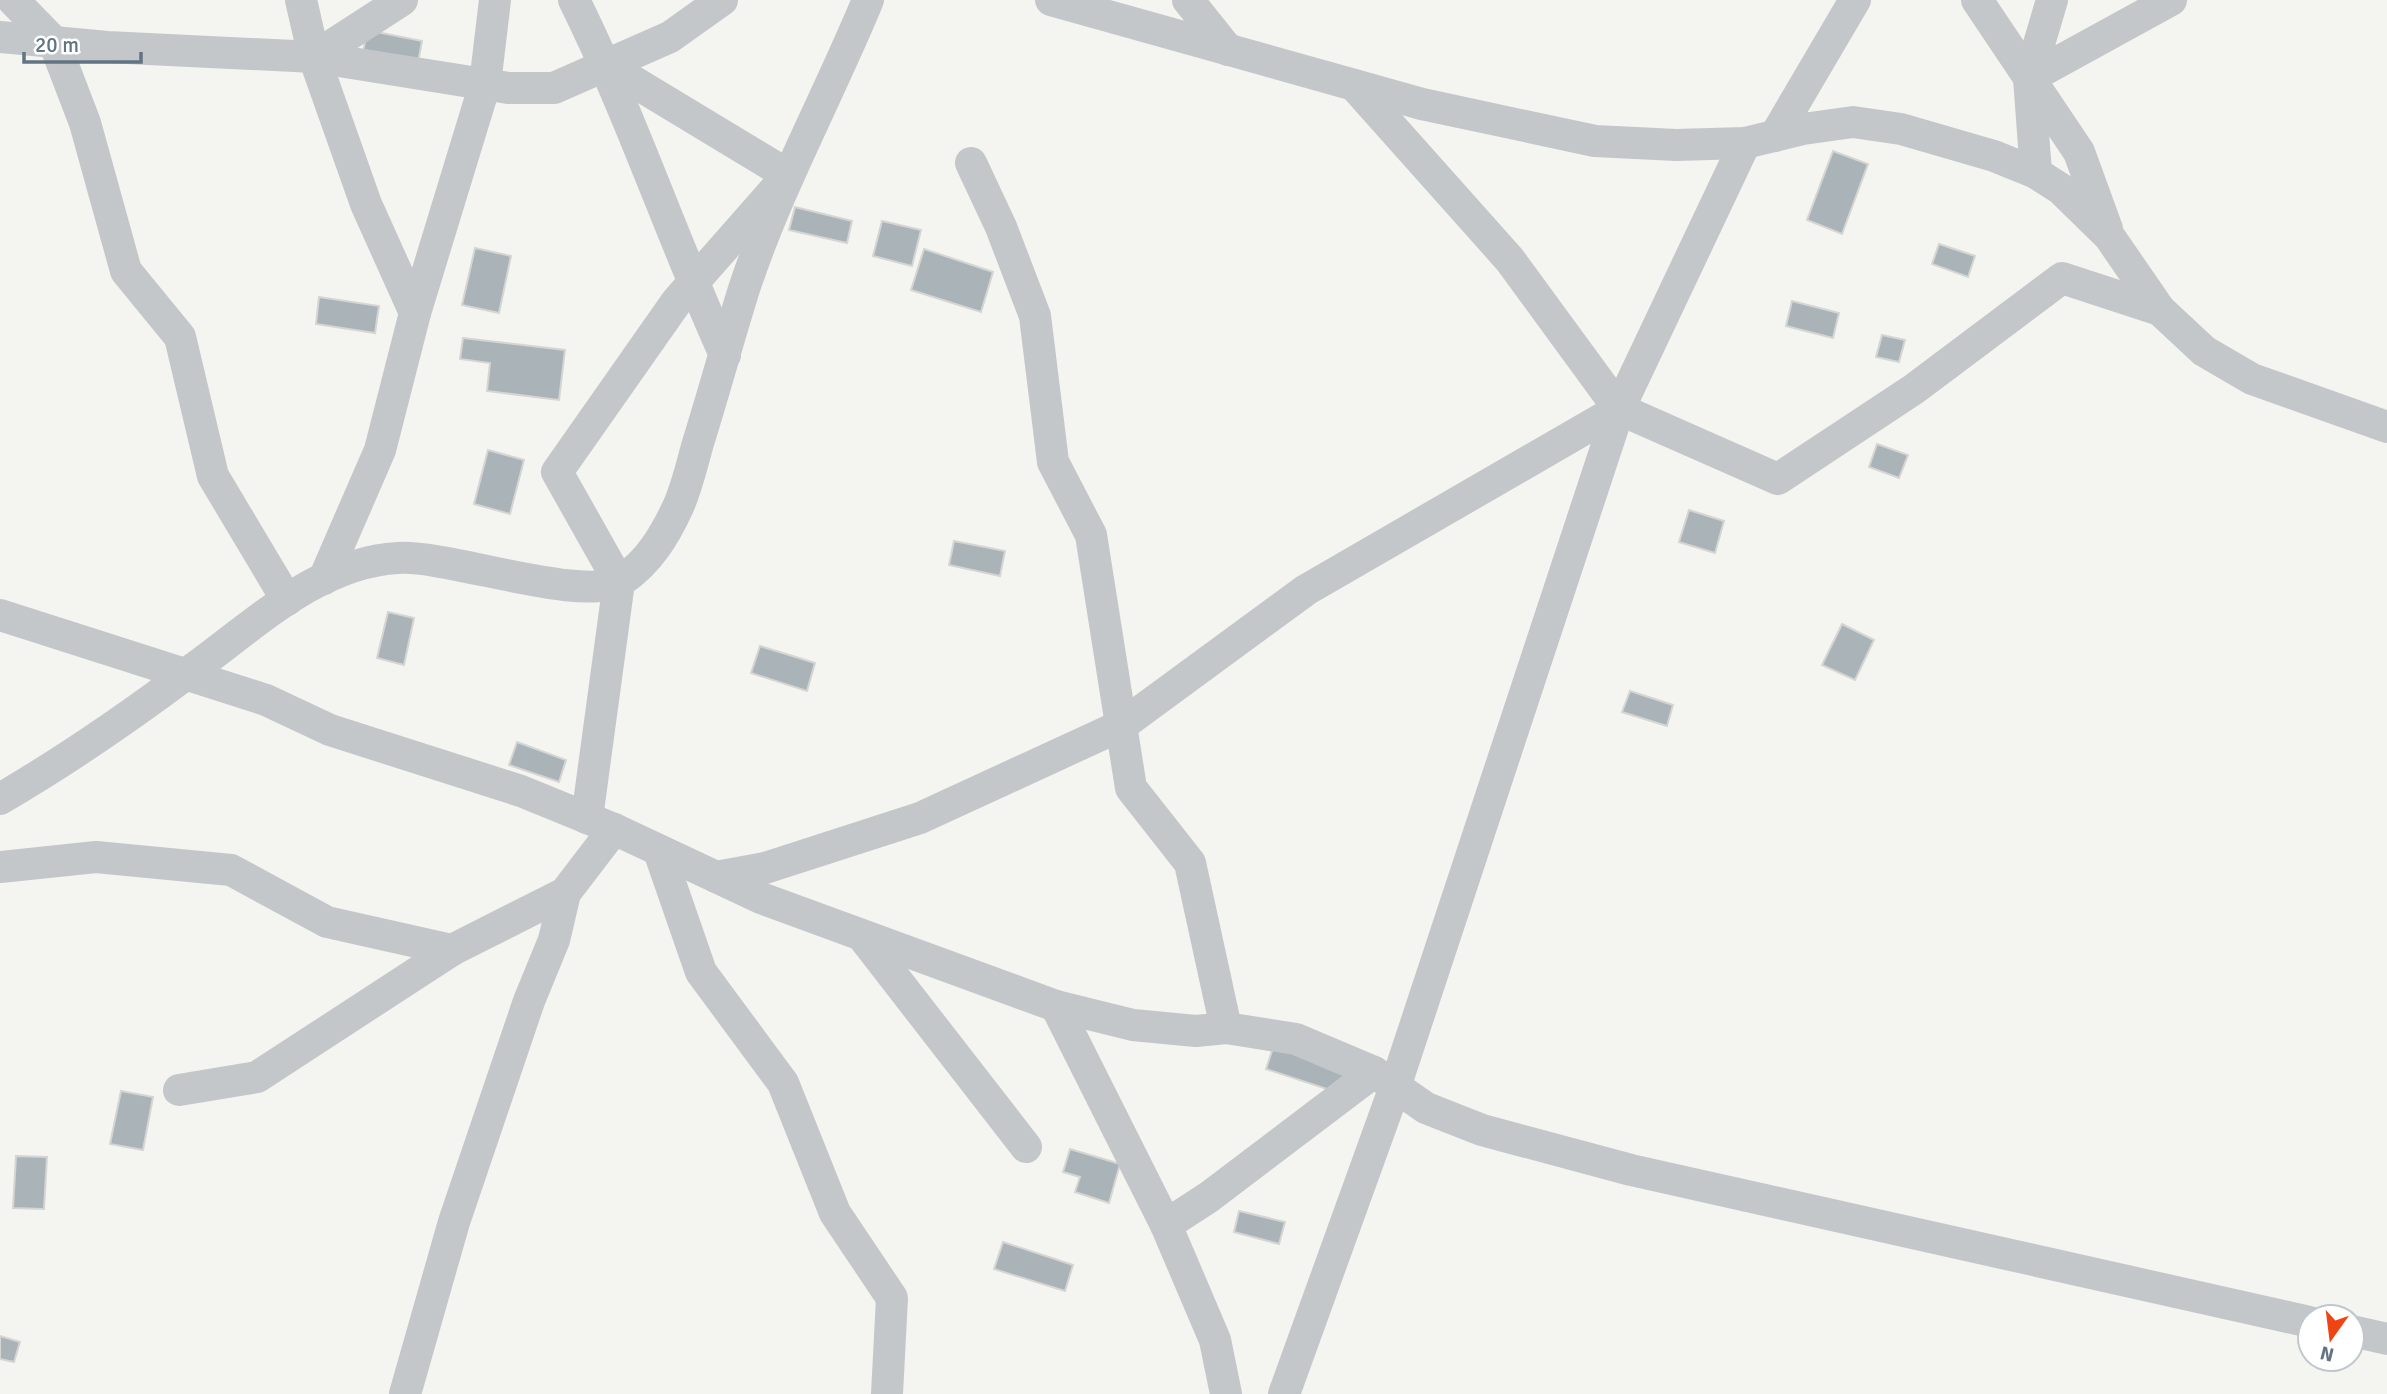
<svg xmlns="http://www.w3.org/2000/svg" width="2387" height="1394" viewBox="0 0 2387 1394" font-family="Signika,sans-serif">
	<rect width="100%" height="100%" fill="#f4f4f0"/>
	<g fill="#aab3b8" stroke="#d5d5d3" stroke-width="2">
		<path d="M367,30l55,11 -5,27 -55,-10z"/>
		<path d="M1833,151l35,13 -26,70 -35,-14z"/>
		<path d="M795,207l57,14 -5,22 -58,-13z"/>
		<path d="M882,221l39,9 -9,36 -39,-10z"/>
		<path d="M1939,244l36,12 -7,21 -36,-13z"/>
		<path d="M475,248l36,8 -12,57 -37,-8z"/>
		<path d="M924,249l69,23 -12,40 -70,-22z"/>
		<path d="M319,297l60,9 -4,27 -59,-9z"/>
		<path d="M1792,301l47,12 -6,25 -47,-12z"/>
		<path d="M1882,335l23,5 -6,22 -23,-5z"/>
		<path d="M463,338l102,12 -6,50 -72,-9 3,-28 -30,-4z"/>
		<path d="M1877,444l31,11 -9,23 -30,-11z"/>
		<path d="M488,450l36,10 -14,54 -36,-10z"/>
		<path d="M1689,510l35,11 -9,32 -36,-11z"/>
		<path d="M954,541l51,10 -5,25 -51,-11z"/>
		<path d="M388,612l26,6 -10,47 -27,-7z"/>
		<path d="M1842,624l32,16 -19,40 -33,-15z"/>
		<path d="M760,646l55,17 -8,28 -56,-18z"/>
		<path d="M1630,691l43,14 -6,21 -45,-14z"/>
		<path d="M517,742l49,18 -7,22 -50,-17z"/>
		<path d="M1274,1045l73,24 -8,24 -73,-24z"/>
		<path d="M121,1091l32,6 -10,53 -33,-6z"/>
		<path d="M1070,1149l50,15 -11,39 -34,-11 5,-15 -17,-5z"/>
		<path d="M16,1156l31,1 -3,52 -31,-1z"/>
		<path d="M1239,1211l46,11 -6,22 -45,-12z"/>
		<path d="M1003,1242l70,23 -8,26 -71,-22z"/>
		<path d="M0,1336l20,6 -6,20 -14,-3z"/>
	</g>
	<g fill="none" stroke-linecap="round" stroke-linejoin="round">
		<g stroke="#c3c7ca" stroke-width="32">
			<path d="M13,0l41,42 31,81 41,148 54,66 33,139 74,124"/>
			<path d="M301,0l13,57 52,147 49,109 -35,137 -56,129"/>
			<path d="M574,0c57,115 98,238 151,355"/>
			<path d="M1051,0l371,104 173,37 81,4 69,-2 58,-14 50,-7 48,7 93,27 42,17 25,16 48,47 51,74 44,41 48,28 135,48"/>
			<path d="M1188,0l40,50"/>
			<path d="M1977,0l102,152 28,77"/>
			<path d="M0,37l107,10 207,10 194,31h46l116,-51 52,-37"/>
			<path d="M314,57l88,-57"/>
			<path d="M2029,78l142,-78"/>
			<path d="M1354,85l156,175 109,149 159,70 136,-90 148,-111 98,32"/>
			<path d="M1775,136l80,-136"/>
			<path d="M971,163l30,64 34,89 18,146 38,73 40,253 59,75 36,165"/>
			<path d="M2036,173l-7,-95 23,-78"/>
			<path d="M415,313l70,-229 10,-84"/>
			<path d="M0,615l266,85 64,30 191,61 93,38 147,69 295,108 77,19 63,6 30,-3 70,11 78,33 52,36 56,22 149,40 679,152"/>
			<path d="M0,799c65,-38 129,-82 189,-127 62,-44 128,-110 209,-114 52,-3 186,46 224,22 27,-18 43,-45 56,-73 9,-20 14,-43 20,-64 16,-51 30,-103 46,-154 33,-100 84,-192 124,-289"/>
			<path d="M587,818l32,-236 -62,-110 120,-171 111,-126 -182,-110"/>
			<path d="M659,851l42,121 82,111 52,130 57,85 -5,96"/>
			<path d="M0,867l96,-10 135,13 96,52 125,28 113,-57"/>
			<path d="M716,877l49,-9 155,-50 202,-93 184,-135 313,-181"/>
			<path d="M863,937l163,210"/>
			<path d="M1056,1006l110,219 43,-28 165,-125"/>
			<path d="M179,1090l78,-13 195,-127"/>
			<path d="M1166,1225l49,115 11,54"/>
			<path d="M2352,1331l35,8"/>
			<path d="M405,1394l49,-172 75,-221 25,-61 11,-47 49,-64"/>
			<path d="M1284,1394l111,-307 224,-678 126,-266"/>
		</g>
	</g>
	<g transform="translate(2331 1338) rotate(194)"><circle r="33" fill="#ffffff" stroke="#c0c7cd" stroke-width="2"/>
	<path d="M0-5L12 26L0 18L-12 26Z" fill="#ef4515"/>
	<text y="-10" font-size="19" font-weight="bold" text-anchor="middle" fill="#617483">N</text>
	</g>
	<path d="M24 52v10h117v-10" fill="none" stroke="#617483" stroke-width="3.5"/>
	<text x="35" y="52" font-size="21" fill="#617483" stroke="#ffffff" stroke-width="5" paint-order="stroke">20 m</text>
</svg>
